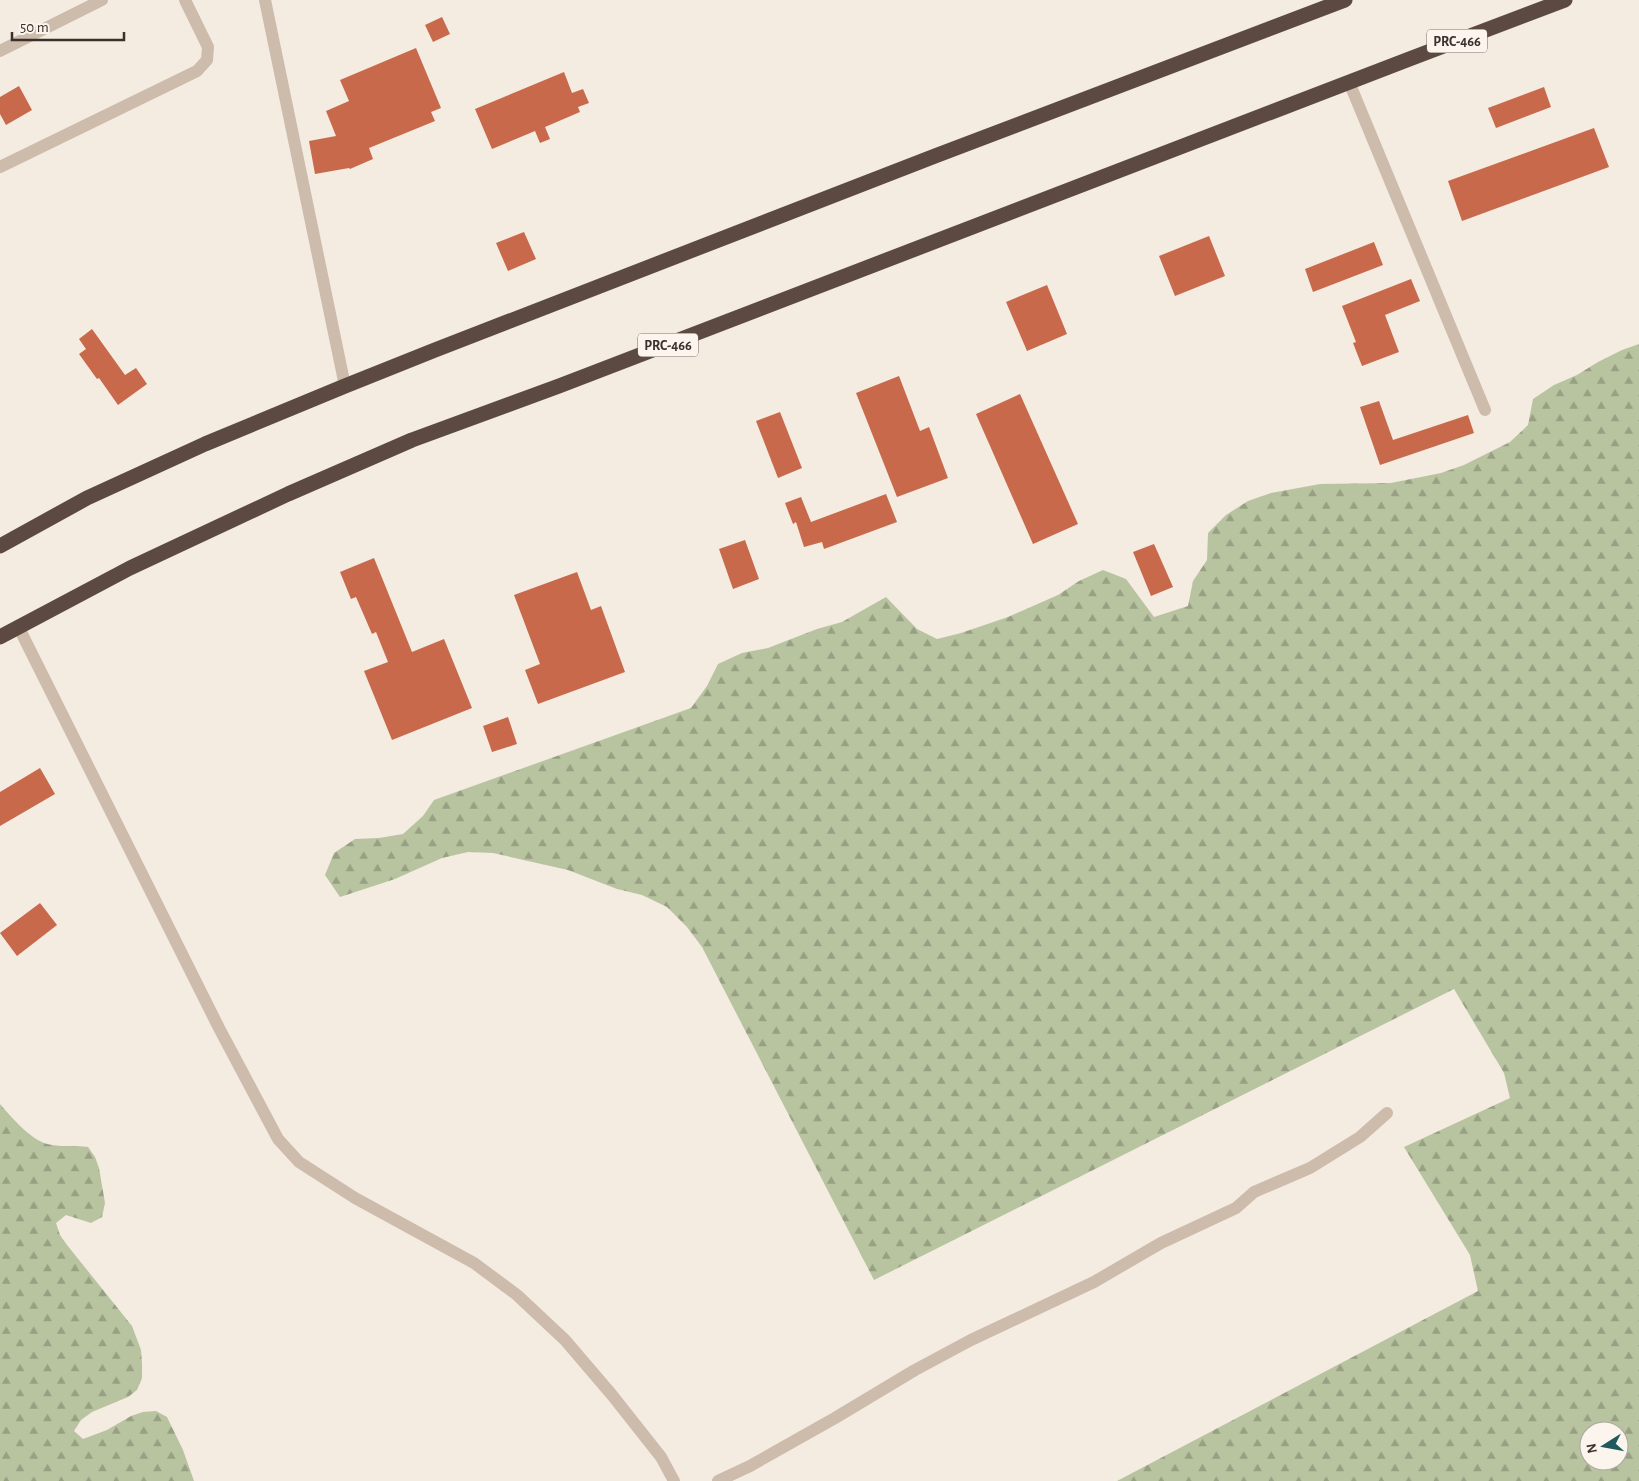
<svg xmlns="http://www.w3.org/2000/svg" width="1639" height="1481" viewBox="0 0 1639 1481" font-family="'Alegreya Sans',sans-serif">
	<defs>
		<pattern id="forest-firs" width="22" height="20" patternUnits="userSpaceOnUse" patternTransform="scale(1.25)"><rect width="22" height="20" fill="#b8c4a0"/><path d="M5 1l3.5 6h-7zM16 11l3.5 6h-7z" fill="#97a083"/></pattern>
	</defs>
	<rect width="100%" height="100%" fill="#f4ebe1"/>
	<g fill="url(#forest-firs)" fill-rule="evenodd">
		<path d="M1639,344v1137h-522l361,-190 -8,-36 -66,-108 106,-49 -6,-25 -50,-84 -580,291 -172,-333 -15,-20 -20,-20 -25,-12 -25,-6 -49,-19 -75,-17 -25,-1 -26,6 -47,21 -55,18 -15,-22 9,-22 21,-14 24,-1 24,-4 20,-18 11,-16 257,-92 16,-22 11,-22 24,-11 26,-5 49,-19 25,-7 44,-25 31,32 20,10 24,-6 47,-16 50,-22 21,-14 24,-11 23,9 28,38 34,-11 5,-25 14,-21 1,-27 18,-18 22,-14 23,-8 49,-9 71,-1 50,-10 23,-8 46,-23 18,-17 5,-26 21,-14 23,-10 21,-13 24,-12zM1589,1431h30v30h-30z"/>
		<path d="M0,1104c12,14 33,39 52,41 12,2 24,0 36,2l7,10 4,11 6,35 -3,14 -11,6 -25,-8 -10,8 4,12 7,10 65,81 9,24 1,14v14l-5,12 -9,7 -36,15 -11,8 -7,11 9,8 24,-9 24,-14 12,-4 13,-1 11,6 16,33 11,31h-194z"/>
	</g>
	<g fill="#c8694b">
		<path d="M442,17l8,17 -17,8 -8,-17z"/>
		<path d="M416,48l25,60 -10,4 4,9 -66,27 4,11 -23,10 -1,-1 -34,6 -6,-33 27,-5 -10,-25 23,-10 -9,-21z"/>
		<path d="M564,72l8,21 11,-4 6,14 -11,4 2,5 -35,15 5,12 -10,4 -5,-12 -43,18 -17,-40z"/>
		<path d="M19,86l13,24 -26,15 -6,-11v-17z"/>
		<path d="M1544,87l7,20 -55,21 -8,-20z"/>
		<path d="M1594,128l15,39 -147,54 -14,-40z"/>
		<path d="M524,232l12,27 -28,12 -12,-28z"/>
		<path d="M1209,236l16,40 -50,20 -16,-40z"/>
		<path d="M1374,242l9,23 -70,27 -8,-23z"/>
		<path d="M1411,279l9,22 -35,14 14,37 -37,14 -9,-23 3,-1 -14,-36z"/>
		<path d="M1047,285l20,49 -40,17 -21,-49z"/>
		<path d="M92,329l33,46 11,-7 11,16 -29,21 -19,-27 -2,1 -18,-25 7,-5 -7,-10z"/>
		<path d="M899,376l21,55 9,-4 19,51 -51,19 -41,-104z"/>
		<path d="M1020,394l58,130 -45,20 -57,-130z"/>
		<path d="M1379,401l14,39 75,-25 6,18 -94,32 -20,-58z"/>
		<path d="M780,412l22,56 -24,10 -22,-57z"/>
		<path d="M886,494l11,28 -73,27 -2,-7 -18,5 -8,-25 -3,2 -8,-21 16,-6 10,25z"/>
		<path d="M745,540l14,39 -26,10 -14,-40z"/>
		<path d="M1154,544l19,43 -22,9 -18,-44z"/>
		<path d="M374,558l38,94 32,-13 28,69 -80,32 -28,-69 24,-9 -12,-30 -4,2 -16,-37 -5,2 -11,-27z"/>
		<path d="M577,572l14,38 10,-4 24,66 -87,32 -13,-34 15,-6 -26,-69z"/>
		<path d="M508,717l9,27 -25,8 -9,-26z"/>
		<path d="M40,768l15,26 -55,32v-34z"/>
		<path d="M40,903l17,22 -40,31 -17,-23z"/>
	</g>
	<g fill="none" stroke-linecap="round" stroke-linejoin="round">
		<g stroke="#cdbbac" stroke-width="12">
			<path d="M265,0l80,386"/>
			<path d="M0,51l102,-51"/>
			<path d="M1349,82l136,328"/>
			<path d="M0,167l197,-96 10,-11 1,-13 -23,-47"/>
			<path d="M18,626l201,402 59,111 21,23 56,36 119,65 43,32 48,45 47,55 49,62 13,24"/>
			<path d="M718,1481l32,-15 85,-48 80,-48 56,-30 123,-58 67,-39 75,-35 18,-16 56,-24 50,-31 27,-24"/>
		</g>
		<g stroke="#5c4a42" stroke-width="15">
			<path d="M0,546l87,-48 118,-54 140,-58 90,-36 500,-194 410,-156"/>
			<path d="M0,637l130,-69 158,-74 124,-54 147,-54 853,-328 153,-58"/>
		</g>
	</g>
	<g text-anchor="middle" stroke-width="4" stroke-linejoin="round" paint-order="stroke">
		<g fill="#fbf5ee" stroke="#756b66" stroke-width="1">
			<rect x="1427" y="29.5" width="60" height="23" rx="4"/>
			<rect x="638" y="333.5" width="60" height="23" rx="4"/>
		</g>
		<g font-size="14" font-weight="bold" fill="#3b302b">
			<text x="1457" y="46">PRC-466</text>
			<text x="668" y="350">PRC-466</text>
		</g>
	</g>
	<g transform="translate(1604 1446) rotate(259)"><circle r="24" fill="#fbf5ee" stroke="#aea6a0"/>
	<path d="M0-4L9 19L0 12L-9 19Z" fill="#1f5a5e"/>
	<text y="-8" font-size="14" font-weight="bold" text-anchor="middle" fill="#3b302b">N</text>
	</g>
	<path d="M12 32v8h112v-8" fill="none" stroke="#3b302b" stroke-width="2.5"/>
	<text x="20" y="32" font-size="15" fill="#3b302b" stroke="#fbf5ee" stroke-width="4" paint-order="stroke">50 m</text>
</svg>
